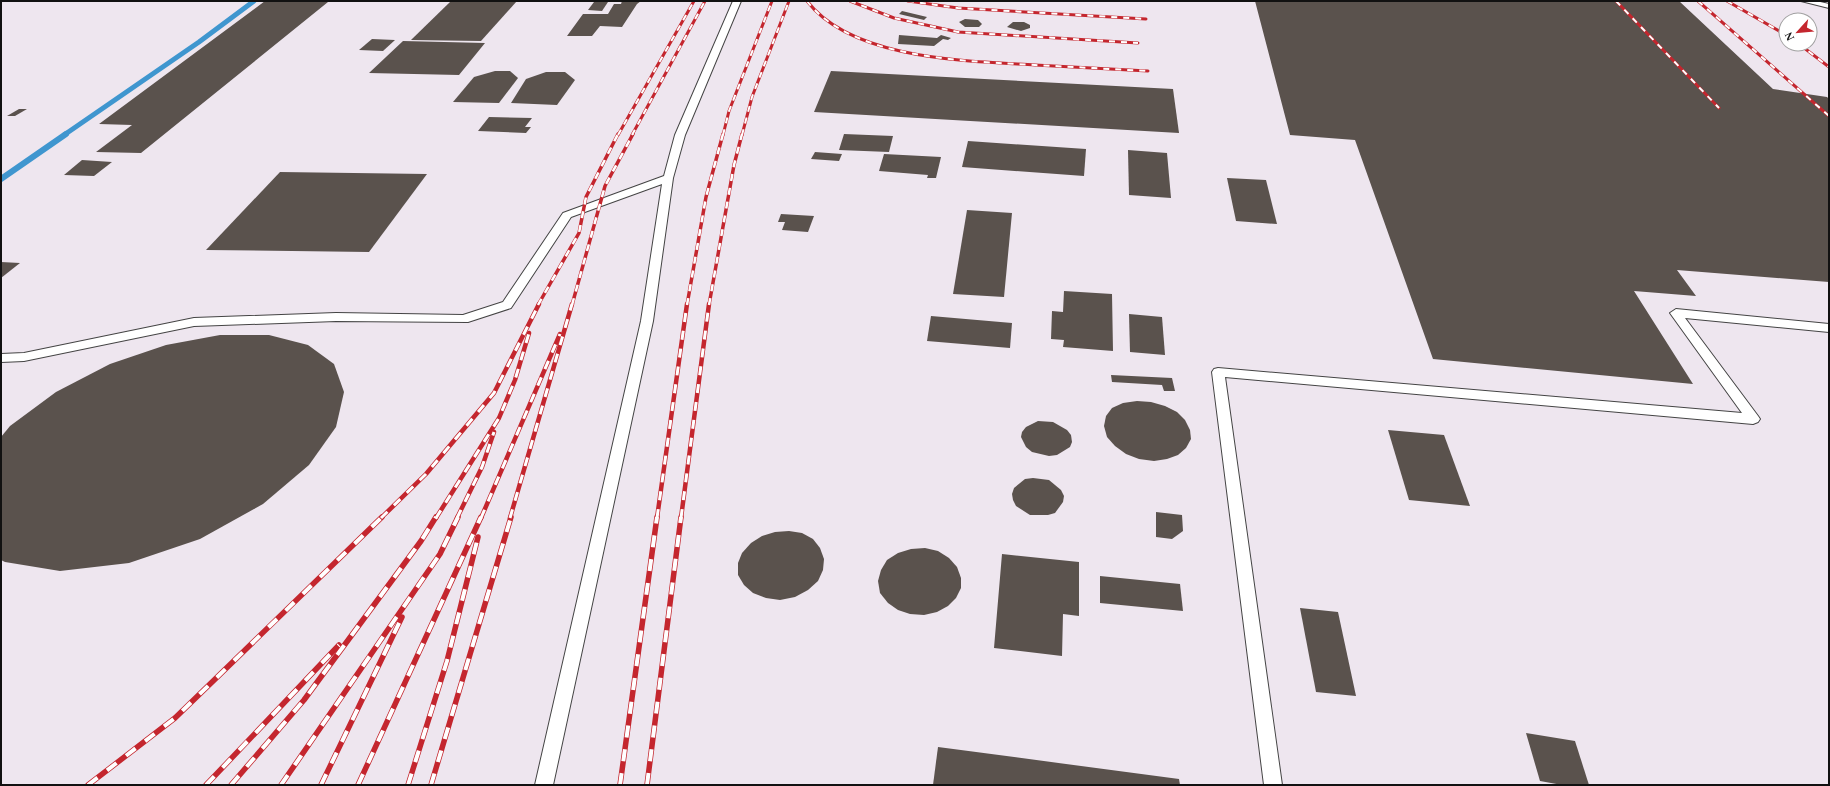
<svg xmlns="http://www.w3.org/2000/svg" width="1830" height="786" viewBox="0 0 1830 786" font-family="'Times New Roman',serif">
	<rect width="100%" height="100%" fill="#fffdf5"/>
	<path fill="#eee6ef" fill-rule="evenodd" d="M1,1h1828v784h-1828zM1786,20h24v24h-24z"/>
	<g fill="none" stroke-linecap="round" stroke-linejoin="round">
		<path stroke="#3f96cf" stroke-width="5" d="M64,135l135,-93 55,-41"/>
		<path stroke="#3f96cf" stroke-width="6" d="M1,179l65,-45"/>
	</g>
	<g fill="#5a524d">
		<path d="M265,1l63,1 -187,151 -45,-1 36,-27 -33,-1z"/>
		<path d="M517,1l-36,40 -70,-1 39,-38z"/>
		<path d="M622,1h19l-4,3 -15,23 -22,-1 -8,10h-25l16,-22h25l6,-10h7z"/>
		<path d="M1255,1h424l94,88 54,8 2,2v183l-152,-12 19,26 -62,-5 59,93 -260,-25 -78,-219 -65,-5z"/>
		<path d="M594,2h14l-6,9 -14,-1z"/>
		<path d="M902,11l25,6 -3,3 -25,-6z"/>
		<path d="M965,19l13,1 4,4 -3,3h-14l-6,-5z"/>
		<path d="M1013,22h11l6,3v3l-9,3 -14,-4z"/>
		<path d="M899,35l38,3 4,-3 10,3 -3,2 -5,-1 -9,7 -36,-2z"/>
		<path d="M372,39l23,1 -12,11 -24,-1z"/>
		<path d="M403,41l82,2 -26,32 -90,-2z"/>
		<path d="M495,71h15l8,7 -19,25 -46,-1 21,-25z"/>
		<path d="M831,71l342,18 6,44 -365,-21z"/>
		<path d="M546,72h19l10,8 -18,25 -46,-2 15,-24z"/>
		<path d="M19,109h8l-12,7h-8z"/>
		<path d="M489,117l43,1 -7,9h6l-5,6 -48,-2z"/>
		<path d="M844,134l49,2 -4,16 -50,-2z"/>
		<path d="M968,141l118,8 -2,27 -122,-9z"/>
		<path d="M1128,150l39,3 4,45 -42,-3z"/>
		<path d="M815,152l27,2 -3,7 -28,-2z"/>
		<path d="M884,154l57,3 -5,21h-9l1,-3 -49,-4z"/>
		<path d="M82,160l30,2 -18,14 -30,-1z"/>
		<path d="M280,172l147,2 -58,78 -163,-2z"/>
		<path d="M1227,178l39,2 11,44 -41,-3z"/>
		<path d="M967,210l45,3 -8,84 -51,-3z"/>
		<path d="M781,214l33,2 -6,16 -26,-2 3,-8h-7z"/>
		<path d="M1,262l19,1 -19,15z"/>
		<path d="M1064,291l48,3 1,57 -50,-4 1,-7 -13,-1 1,-28 11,1z"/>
		<path d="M1129,314l33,3 3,38 -35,-3z"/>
		<path d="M931,316l81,7 -2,25 -83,-7z"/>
		<path d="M220,335h49l39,10 26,19 10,28 -8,35 -27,38 -46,39 -63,35 -71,24 -69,8 -55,-9 -4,-2v-123l9,-11 46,-34 54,-28 56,-19z"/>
		<path d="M1111,375l61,3 3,13h-11l-2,-6 -50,-3z"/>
		<path d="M1137,401l14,1 14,4 12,6 8,8 5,10 1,9 -5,9 -8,7 -11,4 -13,2 -15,-2 -13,-5 -11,-8 -8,-9 -3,-11 2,-10 6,-8 11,-5z"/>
		<path d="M1038,421l15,1 14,8 4,5 1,7 -2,5 -13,8 -8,1 -17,-4 -6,-5 -5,-10 1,-5 4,-5z"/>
		<path d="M1388,430l56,5 26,71 -61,-6z"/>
		<path d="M1033,478l16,2 12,10 3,6 -1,6 -8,11 -7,2h-18l-14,-9 -3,-6 -1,-6 2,-6 11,-9z"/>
		<path d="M1156,512l26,3 1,16 -11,8 -16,-2z"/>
		<path d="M789,531l13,2 11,6 7,9 4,11 -1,11 -5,11 -10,9 -13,7 -15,3 -14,-2 -13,-5 -9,-8 -6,-10v-12l4,-10 9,-10 11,-7 13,-4z"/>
		<path d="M925,548l13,3 11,7 8,9 4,11v10l-5,10 -8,8 -11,6 -13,3 -14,-1 -12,-4 -10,-7 -8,-10 -2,-12 3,-11 6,-10 11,-7 13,-4z"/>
		<path d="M1002,554l77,8v54l-16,-2 -1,42 -68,-8z"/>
		<path d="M1100,576l80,8 3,27 -83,-8z"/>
		<path d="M1300,608l38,4 18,84 -40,-4z"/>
		<path d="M1526,733l49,8 14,44h-27l-22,-4z"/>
		<path d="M938,747l241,32 1,6h-247z"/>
	</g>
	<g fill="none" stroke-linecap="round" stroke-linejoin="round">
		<defs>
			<g id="lane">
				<path d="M733,1h8l-56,134 -12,43 -20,143 -100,464h-18l106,-464 21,-137 -91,33 -60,91 -43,14 -132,-1 -142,5 -170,35 -23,1v-8l23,-1 170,-35 142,-5 127,2 40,-13 60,-89 101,-37 11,-41z"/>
				<path d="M1801,1h15l13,3v4z"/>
				<path d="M1676,309l153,15v8l-144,-14 73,98 2,3 -2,3 -5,2 -528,-47 57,408h-18l-52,-413 2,-3 4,-1 524,45 -72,-100z"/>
			</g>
		</defs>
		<use href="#lane" stroke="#444" stroke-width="2"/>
		<use href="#lane" fill="#fff" fill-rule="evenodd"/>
		<defs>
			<g id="rail-far3">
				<path d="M807,1c45,59 161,60 228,64 38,2 75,4 113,6"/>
				<path d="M850,1l44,17 64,14 180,11"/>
				<path d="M908,1l50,7 188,11"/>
				<path d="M1616,1l103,107"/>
				<path d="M1698,1l131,115"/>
				<path d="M1727,1l59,34"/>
				<path d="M1799,44l30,23"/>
				<path d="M618,135l76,-134"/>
				<path d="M632,135l73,-134"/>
				<path d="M723,135l6,-24 43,-110"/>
				<path d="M742,135l10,-38 37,-96"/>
			</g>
			<g id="rail-far2">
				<path d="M538,305l41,-72 7,-36 32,-63"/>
				<path d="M572,305l33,-119 28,-52"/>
				<path d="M687,305l19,-108 17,-63"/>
				<path d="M709,305l25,-140 8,-31"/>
			</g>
			<g id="rail-far1">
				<path d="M381,518l45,-44 68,-81 45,-89"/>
				<path d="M436,518l63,-100 16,-38 14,-47"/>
				<path d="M457,518l25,-51 12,-35"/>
				<path d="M481,518l79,-184"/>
				<path d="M510,518l62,-214"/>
				<path d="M657,518l30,-214"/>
				<path d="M681,518l28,-214"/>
			</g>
			<g id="rail">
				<path d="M88,785l87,-67 207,-201"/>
				<path d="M206,785l133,-140"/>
				<path d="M231,785l73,-85 117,-159 15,-24"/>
				<path d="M281,785l159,-231 18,-37"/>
				<path d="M321,785l81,-168"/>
				<path d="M358,785l123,-268"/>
				<path d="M408,785l39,-124 31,-124"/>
				<path d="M431,785l80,-268"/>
				<path d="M620,785l37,-268"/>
				<path d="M647,785l34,-268"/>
			</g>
		</defs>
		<use href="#rail-far3" stroke="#c4262e" stroke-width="3"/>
		<use href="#rail-far2" stroke="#c4262e" stroke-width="3.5"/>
		<use href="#rail-far1" stroke="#c4262e" stroke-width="4.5"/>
		<use href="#rail" stroke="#c4262e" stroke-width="5.5"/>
		<use href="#rail-far3" stroke="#fff" stroke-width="2" stroke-dasharray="6" stroke-linecap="butt"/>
		<use href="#rail-far2" stroke="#fff" stroke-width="2.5" stroke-dasharray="7" stroke-linecap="butt"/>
		<use href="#rail-far1" stroke="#fff" stroke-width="3" stroke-dasharray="9" stroke-linecap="butt"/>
		<use href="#rail" stroke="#fff" stroke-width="4" stroke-dasharray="12" stroke-linecap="butt"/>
	</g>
	<rect width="1830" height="786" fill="none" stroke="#111111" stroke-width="4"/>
	<g transform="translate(1798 32) rotate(243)"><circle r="19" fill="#ffffff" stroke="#a0a0a0"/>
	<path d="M0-3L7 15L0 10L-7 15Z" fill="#c4262e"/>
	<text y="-6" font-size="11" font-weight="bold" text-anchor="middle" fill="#111111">N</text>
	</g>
</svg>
